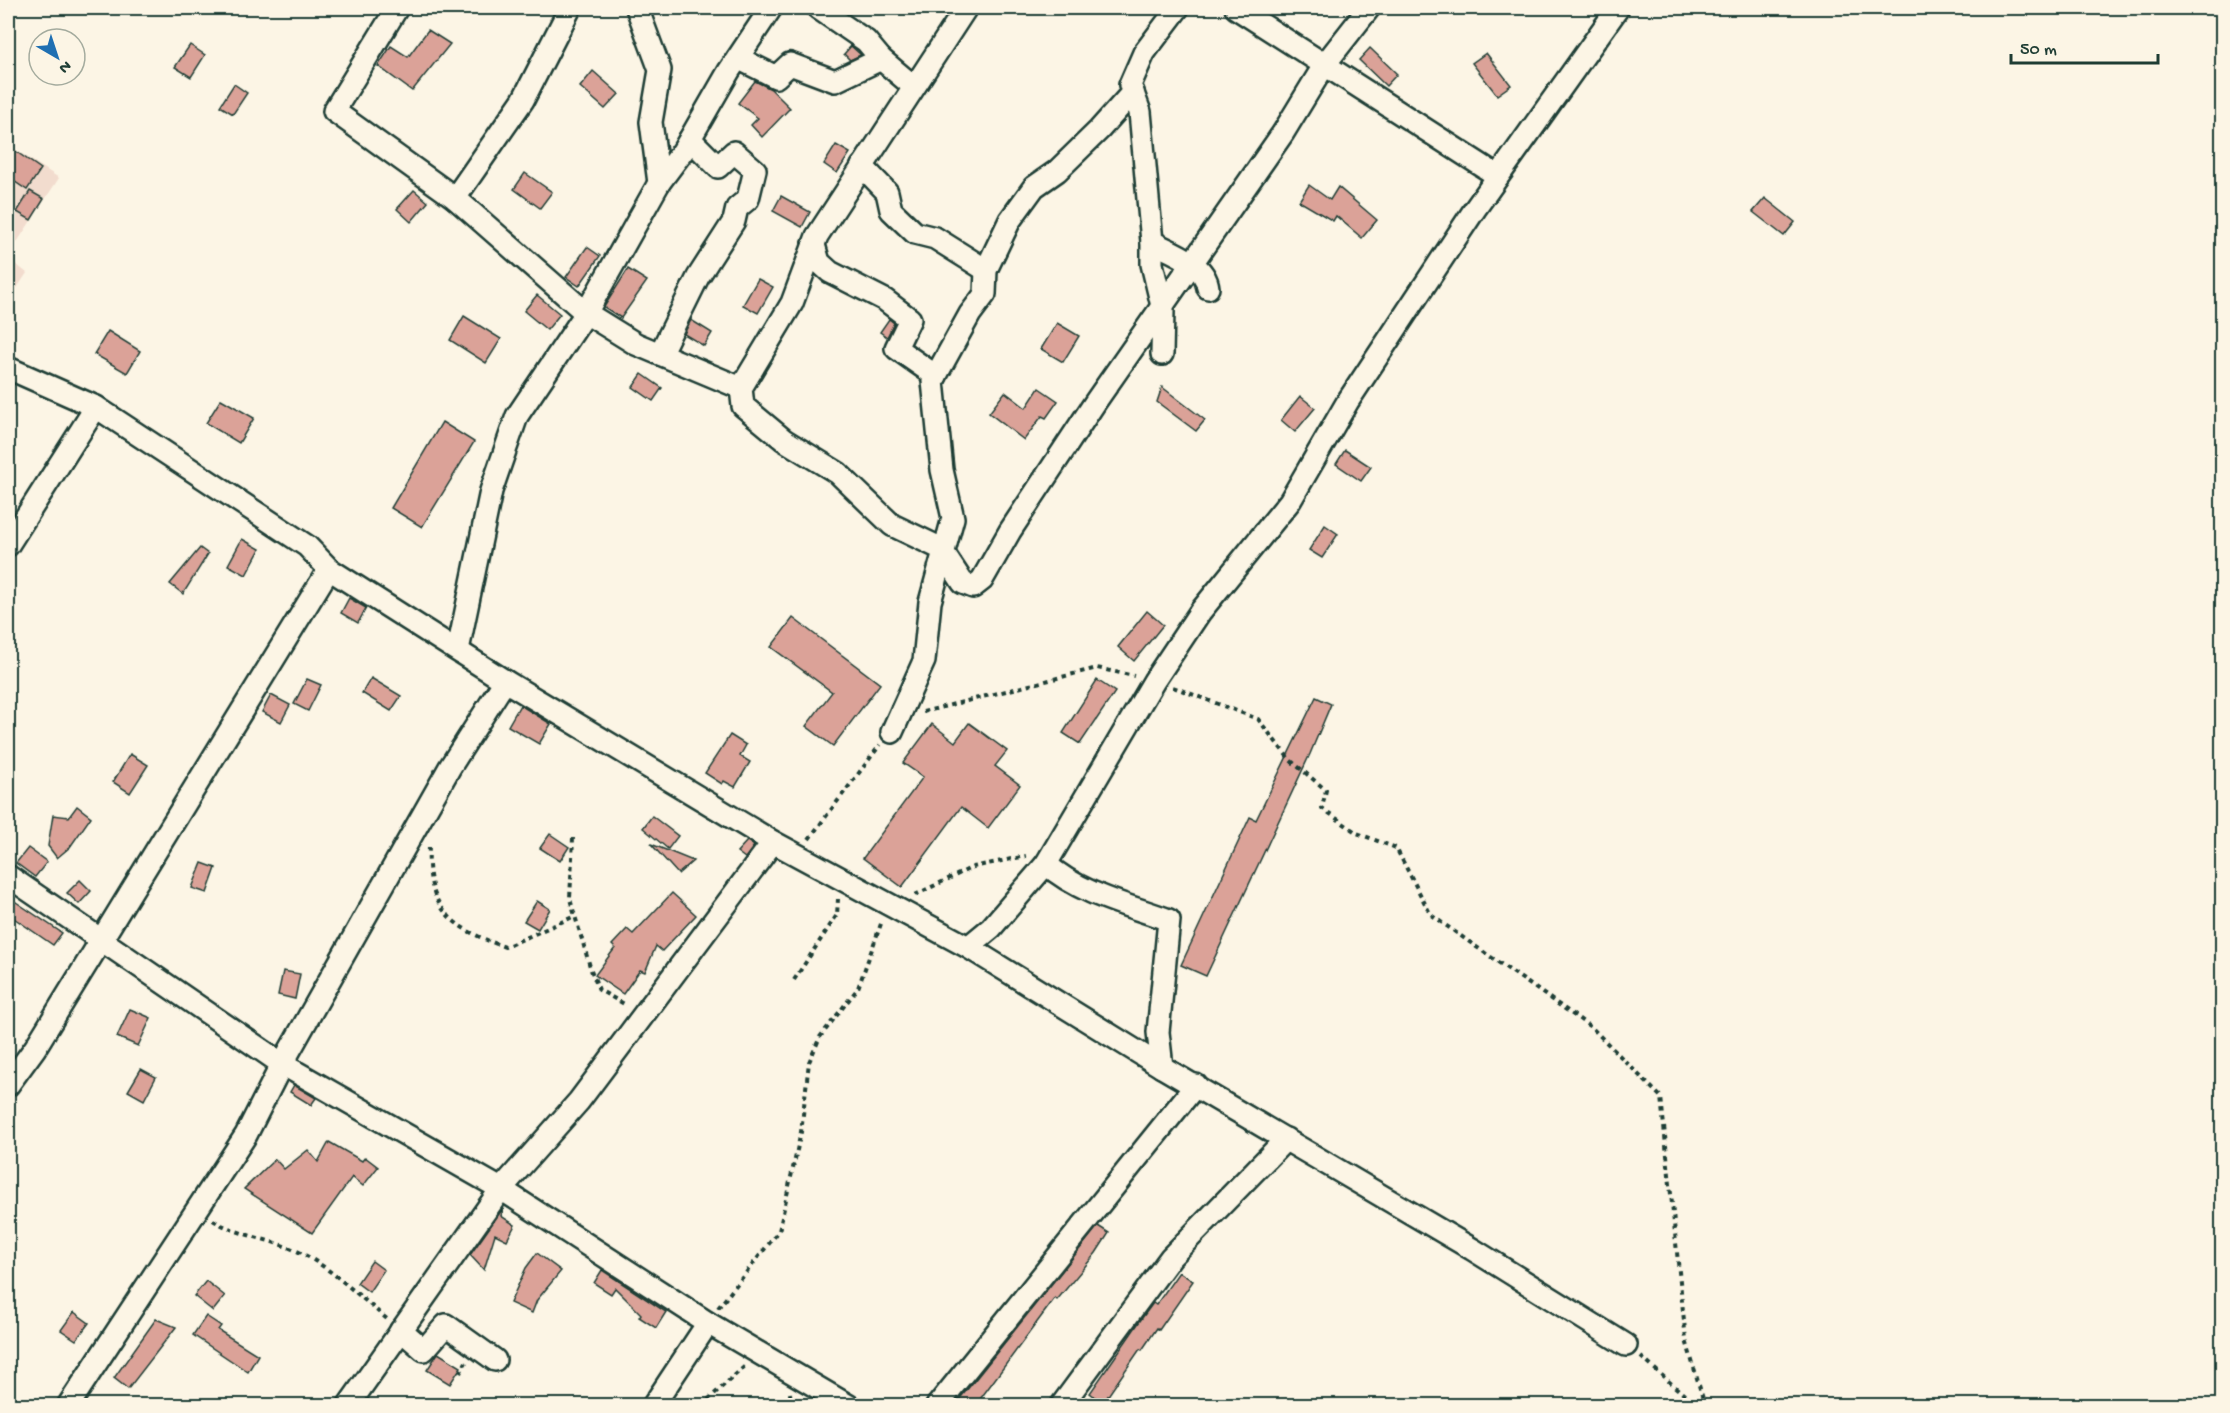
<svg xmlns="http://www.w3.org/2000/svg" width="2230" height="1413" viewBox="0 0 2230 1413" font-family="'Gochi Hand',sans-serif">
	<rect width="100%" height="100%" fill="#fcf5e5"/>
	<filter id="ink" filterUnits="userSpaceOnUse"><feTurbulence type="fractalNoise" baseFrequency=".0167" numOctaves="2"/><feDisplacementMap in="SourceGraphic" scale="12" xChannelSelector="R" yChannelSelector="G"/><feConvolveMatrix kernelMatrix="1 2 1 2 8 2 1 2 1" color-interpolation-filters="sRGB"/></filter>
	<g filter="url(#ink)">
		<g fill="#f2dcce">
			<path d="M8,145l51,33 -51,78z"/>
			<path d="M8,258l19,15 -18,27 -1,-2z"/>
		</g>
		<g fill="#dba298" stroke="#1f3d34" stroke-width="1.5">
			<path d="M428,30l22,14 -38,47 -34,-25 13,-20 17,11z"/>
			<path d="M190,45l15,10 -14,22 -16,-10z"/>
			<path d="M851,46l10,9 -11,5 -6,-6z"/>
			<path d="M1370,48l27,26 -11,12 -27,-26z"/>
			<path d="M1486,53l25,32 -14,10 -25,-32z"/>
			<path d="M593,71l26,23 -14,15 -25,-22z"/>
			<path d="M755,81l16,8 19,19 -28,29 -11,-12 7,-7 -20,-15z"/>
			<path d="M234,84l13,9 -14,21 -13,-8z"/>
			<path d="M836,145l14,8 -13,20 -13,-9z"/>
			<path d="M8,146l33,23 -14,21 -19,-13z"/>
			<path d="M525,173l27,19 -12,16 -26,-19z"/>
			<path d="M1309,185l21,15 8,-13 39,33 -15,18 -26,-22 -3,5 -34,-20z"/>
			<path d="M414,190l14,12 -17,20 -14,-13z"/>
			<path d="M30,191l14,8 -13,21 -14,-8z"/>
			<path d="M781,196l29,16 -8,15 -29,-16z"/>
			<path d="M1765,198l30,24 -11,14 -31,-24z"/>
			<path d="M587,247l13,9 -21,30 -13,-9z"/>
			<path d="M628,269l19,12 -26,37 -17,-11z"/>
			<path d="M758,279l15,8 -15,26 -15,-8z"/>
			<path d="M537,295l23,19 -13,16 -23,-19z"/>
			<path d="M464,316l37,23 -15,24 -36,-23z"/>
			<path d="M889,319l5,4 -7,14 -7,-5z"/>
			<path d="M691,320l21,13 -8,13 -20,-12z"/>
			<path d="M1057,323l22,13 -16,26 -22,-13z"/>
			<path d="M108,331l32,20 -13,22 -33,-19z"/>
			<path d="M642,374l20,14 -9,13 -20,-14z"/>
			<path d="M1162,387l43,33 -9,11 -39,-29z"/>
			<path d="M1039,388l19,13 -12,17 -4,-2 -18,24 -35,-27 16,-21 21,16z"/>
			<path d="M1300,396l15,12 -20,24 -14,-12z"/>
			<path d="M221,399l33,19 -15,25 -33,-20z"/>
			<path d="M442,422l32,20 -52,85 -31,-19z"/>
			<path d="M1345,450l26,17 -10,14 -25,-17z"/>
			<path d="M1325,525l13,9 -16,24 -13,-8z"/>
			<path d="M242,539l18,10 -14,26 -18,-10z"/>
			<path d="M200,548l8,6 -25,40 -13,-10z"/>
			<path d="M349,598l17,10 -8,15 -17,-10z"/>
			<path d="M1147,611l16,14 -29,36 -16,-14z"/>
			<path d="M793,618l87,66 -47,62 -27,-20 26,-34 -61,-45z"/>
			<path d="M371,678l30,18 -10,15 -29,-18z"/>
			<path d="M307,679l14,6 -13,26 -14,-7z"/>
			<path d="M1097,680l18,12 -35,52 -17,-11z"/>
			<path d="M271,695l19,10 -9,17 -19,-10z"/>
			<path d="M1316,697l15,7 -21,50 -104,222 -25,-11 69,-148 6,3z"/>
			<path d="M520,705l31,19 -12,20 -31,-18z"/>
			<path d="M969,723l38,28 -12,15 25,19 -32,43 -27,-21 -59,80 -39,-29 60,-81 -20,-14 29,-39 23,18z"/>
			<path d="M730,735l16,10 -6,11 10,6 -15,25 -11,-6 -2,3 -17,-11z"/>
			<path d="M130,754l18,11 -18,28 -17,-11z"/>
			<path d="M77,806l14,11 -21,30 -13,11 -9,-12 5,-31 16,2z"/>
			<path d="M652,816l26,20 -10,13 -25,-21z"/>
			<path d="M550,834l19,13 -9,14 -20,-13z"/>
			<path d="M747,841l7,5 -9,12 -8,-6z"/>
			<path d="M651,844l42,17 -15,13z"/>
			<path d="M28,848l19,14 -12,15 -19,-14z"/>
			<path d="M202,863l14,5 -9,25 -15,-5z"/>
			<path d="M80,880l11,11 -12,13 -12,-11z"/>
			<path d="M672,893l24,22 -34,36 -6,-5 -11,26 -5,-2 -17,24 -28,-19 20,-27 -3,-3 15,-16 6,5z"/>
			<path d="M10,898l52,35 -9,12 -45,-31z"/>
			<path d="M537,901l13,8 -12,20 -14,-8z"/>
			<path d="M283,971l17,3 -5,25 -17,-4z"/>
			<path d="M130,1009l21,9 -13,28 -21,-9z"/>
			<path d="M141,1069l15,8 -12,23 -16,-9z"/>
			<path d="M294,1085l22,13 -5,7 -21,-13z"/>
			<path d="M329,1142l33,19 3,-4 13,10 -15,19 -11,-9 -40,56 -68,-44 31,-30 9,10 24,-19 10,12z"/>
			<path d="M504,1207l-3,9 14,9 -8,15 -12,-6 -11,36 -14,-15z"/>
			<path d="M1098,1226l11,7 -13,20 -39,47 -2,-2 -80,108h-21z"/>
			<path d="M537,1253l24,18 -24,29 -5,13 -22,-10 16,-35z"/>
			<path d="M372,1261l12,9 -15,22 -12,-9z"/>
			<path d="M602,1270l64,42 -10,16 -17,-11 2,-3 -26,-26 -4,6 -17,-11z"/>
			<path d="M1179,1272l14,9 -34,49 -2,-2 -15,22 -2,-1 -37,54 -13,-10 52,-75 11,-15 3,2z"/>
			<path d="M206,1281l19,15 -12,15 -19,-15z"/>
			<path d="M74,1312l15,11 -13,17 -15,-10z"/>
			<path d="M206,1316l15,10 -3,4 40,25 -10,17 -55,-37z"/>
			<path d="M156,1319l20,8 -48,62 -14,-11z"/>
			<path d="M438,1353l23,14 -11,17 -23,-14z"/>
		</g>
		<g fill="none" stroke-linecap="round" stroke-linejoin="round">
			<defs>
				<g id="street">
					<path d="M397,8l-63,103 121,87 131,115 50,31 105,44 2,18 41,34 54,33 54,52 48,23 23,35 10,4 9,-7 28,-49 86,-130 187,-268 42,-69 44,-56"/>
					<path d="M637,8l23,62 -9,52 8,61"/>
					<path d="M818,8l48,33 15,18 32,27"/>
					<path d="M1178,8l-34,45 -14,32 10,27 12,130c20,10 53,21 56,46"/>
					<path d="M1236,8l262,168"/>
					<path d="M738,58l38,19 14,-13 45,17 46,-22"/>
					<path d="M862,166l25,26 4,18 24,23 20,5 51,32"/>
					<path d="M455,198l68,-98 47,-92"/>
					<path d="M1152,242v22l11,46 -1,44"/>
					<path d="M814,245l5,17 11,10 55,28 25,19 -14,29 40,28"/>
					<path d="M660,354l38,-77 36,-56 3,-13 11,-9 7,-29 -21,-18 -16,15 -28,-28"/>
					<path d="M8,368l88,39 211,139 22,23 176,112 268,161 195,105 194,120 310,182 154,96"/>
					<path d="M741,388l51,-85 25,-67 149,-228"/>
					<path d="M8,545l88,-138"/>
					<path d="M458,650l33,-159 26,-75 69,-103 73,-130 24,-32 46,-80 42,-63"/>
					<path d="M892,732l32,-71 6,-59 23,-84 -11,-48 -9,-89 37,-67 15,-20 1,-24 24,-50 24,-33 23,-16 42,-41 34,-38"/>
					<path d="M1046,864c34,30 82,41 123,56l-11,112 4,35"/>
					<path d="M8,876l274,188 219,125 207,134 141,83"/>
					<path d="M968,947l23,-19 55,-64 108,-183 46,-69 90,-111 58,-100 127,-192 143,-201"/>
					<path d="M8,1085l27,-37 294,-479"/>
					<path d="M401,1330l23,20 22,-25 49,35"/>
					<path d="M68,1406l178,-271 36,-71 168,-297 55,-86"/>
					<path d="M348,1406l153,-217 78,-88 194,-259"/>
					<path d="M653,1406l55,-83"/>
					<path d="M937,1406l259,-321"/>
					<path d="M1061,1406l110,-149 115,-118"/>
				</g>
			</defs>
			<use href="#street" stroke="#1f3d34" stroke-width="26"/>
			<g stroke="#1f3d34" stroke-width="4" stroke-dasharray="4.5 4.5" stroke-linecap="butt">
				<path d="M1173,687l85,32 32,41 36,30 -4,18 35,25 39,15 35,67 161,113 69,69 25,243 19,66"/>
				<path d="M923,712l174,-44 37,8"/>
				<path d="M573,838l-3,61 21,71 8,20 27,15"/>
				<path d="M809,839l71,-94"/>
				<path d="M429,847c-3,61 22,81 76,100l70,-31"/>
				<path d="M915,895l58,-28 53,-11"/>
				<path d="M794,980l43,-65 1,-16"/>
				<path d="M213,1220c27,17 62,19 90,34 29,15 58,44 84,65"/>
				<path d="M718,1308l61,-77 22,-99 8,-70 11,-25 38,-49 24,-67"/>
				<path d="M1641,1357l56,49"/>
				<path d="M460,1373l6,-11"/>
				<path d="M790,1393l1,13"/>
				<path d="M701,1406l44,-40"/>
			</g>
			<use href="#street" stroke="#fcf5e5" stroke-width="21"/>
		</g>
	</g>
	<rect width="2230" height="1413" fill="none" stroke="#fcf5e5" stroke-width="30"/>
	<rect x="15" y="15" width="2200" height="1383" fill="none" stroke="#1f3d34" stroke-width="2" filter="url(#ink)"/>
	<g transform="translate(57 57) rotate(141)"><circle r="28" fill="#fcf5e5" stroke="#a4ab9e" stroke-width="1.5"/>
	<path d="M0-4.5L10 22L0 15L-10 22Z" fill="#1f6fb2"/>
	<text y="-9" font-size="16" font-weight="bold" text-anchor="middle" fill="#1f3d34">N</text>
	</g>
	<path d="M2011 54v9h147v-9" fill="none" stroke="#1f3d34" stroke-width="3"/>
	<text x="2020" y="54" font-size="18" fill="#1f3d34" stroke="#fcf5e5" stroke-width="4.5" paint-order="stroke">50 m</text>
</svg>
